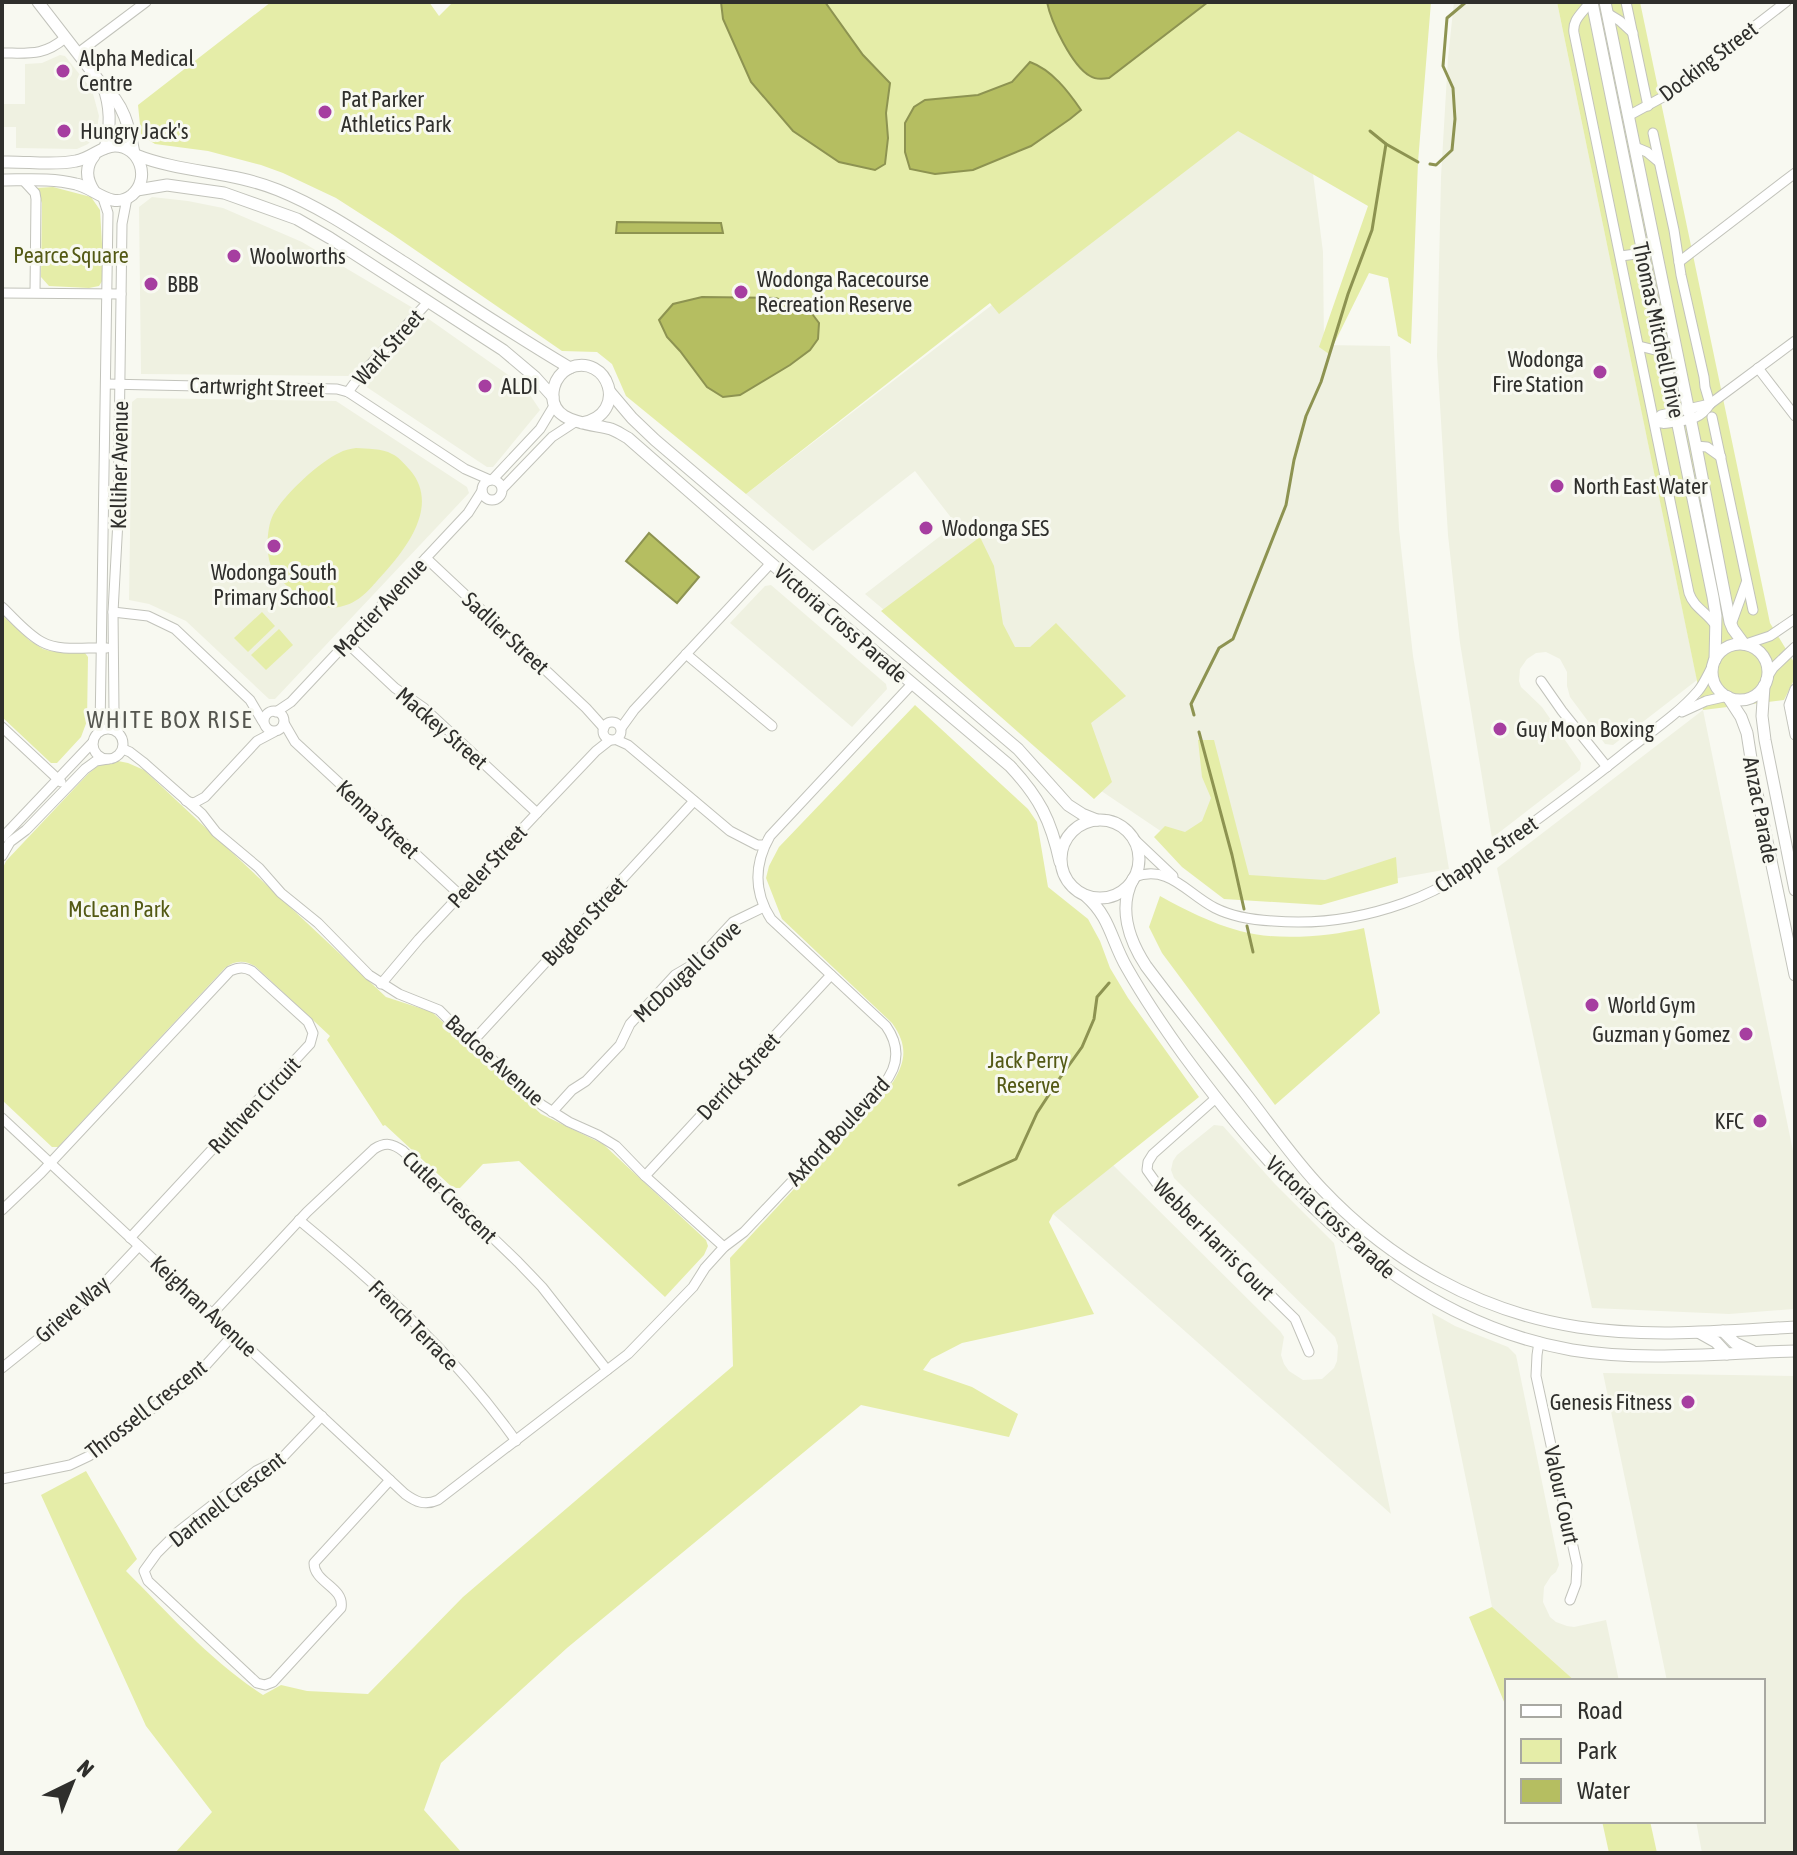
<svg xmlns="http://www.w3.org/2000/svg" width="1797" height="1855" viewBox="0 0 1797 1855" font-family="'Asap Condensed',sans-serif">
	<rect width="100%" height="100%" fill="#f8f9f1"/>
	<g fill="#eff1e1">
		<path d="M1454,2h103l140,678 -84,65 -8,-1 -35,-47 -3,-11v-14l-7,-13 -14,-7 -10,1 -9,6 -7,10 -1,12 2,6 21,20 39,56 -1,7 -88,68 -32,-195 -12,-108 -11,-179 4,-179 7,-119z"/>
		<path d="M60,55l5,1 27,34 7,26 -3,19 -8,9 -11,5 -61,-1v-21h-14v-23h23v-40l17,-1z"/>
		<path d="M1247,109l65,57 11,86 1,93 66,1 9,183 14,127 36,213 -144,26 -60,-7 -151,-102 -229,-192 91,-70 -41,-53 -102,80 -67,-57z"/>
		<path d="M152,197l36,4 35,7 79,34 111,66 111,78 16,24 -47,57h-6l-137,-91 -209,-2 -2,-167z"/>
		<path d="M137,398l199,3 131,86 2,6 -194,206h-6l-83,-78 -37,-17 -20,-4 3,-198z"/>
		<path d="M771,585l115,99 1,5 -35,38 -122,-104 35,-37z"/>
		<path d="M1703,710l92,451v146l-1,2 -65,5 -137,-6 -95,-440z"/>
		<path d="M1214,1125l9,1 52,58 59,59 57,271 -338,-300 60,-49 167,166 4,6 -3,18 3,9 5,7 14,9 19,-1 12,-11 3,-7 1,-15 -3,-9 -161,-159 -3,-8 2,-9 4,-6z"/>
		<path d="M1432,1313l23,13 53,21 8,8 43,210 -3,7 -5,4 -7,11 -1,15 7,15 6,5 11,4 7,1 32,-7 13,61h-44l-83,-74z"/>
		<path d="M1603,1373l192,3v477h-93l-6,-32h67v-140h-96z"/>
	</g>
	<g fill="#e5eda8">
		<path d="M271,2h158l10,14 14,-14h978l-13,160 -7,182 -13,-8 -10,-58 -19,-5 -40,81 -10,-7 49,-141 -130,-75 -239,183 -9,-11 -244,191 -120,-98 -14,-32 -15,-12 -35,-1 -170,-117 -56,-36 -53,-25 -22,-8 -53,-14 -53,-7 -14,-9 -3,-30z"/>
		<path d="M1557,2h83l130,621 25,41v14l-11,22 -81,10z"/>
		<path d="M53,187l38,10 9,13 4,68 -5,8 -10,2 -40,-2 -8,-9 1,-74 -6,-15z"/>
		<path d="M356,448c11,1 26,0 36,6 7,3 13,11 18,16 29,34 -1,75 -25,102 -12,13 -24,30 -42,34 -17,5 -37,-3 -50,-15 -9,-8 -20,-16 -23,-28 -4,-13 -3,-36 3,-48 10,-19 46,-53 66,-62 5,-3 11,-4 17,-5z"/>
		<path d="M980,537l14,29 9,58 12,23h15l26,-24 70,73 -35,27 21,59 -18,17 -213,-188z"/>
		<path d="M262,612l13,14 -27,26 -14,-14z"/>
		<path d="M2,615l27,25 14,9 7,2 35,2 3,4 -1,64 -6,16 -24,26h-6l-49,-46z"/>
		<path d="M279,629l14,16 -27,25 -15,-15z"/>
		<path d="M915,705l113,104 9,13 11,65 40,32 12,22 10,27 18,30 71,99 -146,117 -4,8 45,92 -132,29 -31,16 -8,11 49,17 46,27 -9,23 -148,-32 -294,243 -126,115 -17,47 38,43h-287l37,-41 -66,-86 -105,-231 45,-24 51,88 -11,12c44,44 85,90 137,124l18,-10 26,6 61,3 95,-97 270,-231 -3,-108 163,-176c14,-22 14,-38 -1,-59l-110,-104 -16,-41 3,-12 10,-19z"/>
		<path d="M1198,740h16l35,135 76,5 71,-23 2,26 -77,22 -97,-6 -42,-32 -28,-30 11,-11 20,6 17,-11 9,-23 -9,-21z"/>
		<path d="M118,761l10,2 16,7 242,227 46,15 109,102 62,30 103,96 2,6 -4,9 -39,42 -146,-136 -36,3 -23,24h-7l-68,-63 -2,1 -56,-86 3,-4 -75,-70c-11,-6 -20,-6 -30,2l-167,179h-6l-50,-47v-230l4,-9 82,-87 11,-9z"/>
		<path d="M1160,896c25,14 51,27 80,35 35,10 88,6 124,-3l16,85 -105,92 -113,-152 -13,-26z"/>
		<path d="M1492,1607l83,74h-68v28l-38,-92z"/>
		<path d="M1602,1821h48l7,32h-48z"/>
	</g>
	<g fill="#b5be61" stroke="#8d9351" stroke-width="2">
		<path d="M721,2h104l38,53 27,28 -4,30 2,25 -3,26 -10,6 -36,-8 -46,-31 -42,-49 -28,-63z"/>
		<path d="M1047,2h161l-99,76c-6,1 -13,2 -19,-2 -18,-10 -39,-54 -43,-74z"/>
		<path d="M1030,62c22,8 38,29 51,48l-11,9 -39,27 -58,24 -38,4 -25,-5 -5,-17v-29l9,-16 11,-7 53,-5 34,-13z"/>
		<path d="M617,222l104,1 2,10h-107z"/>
		<path d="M702,297l74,1 34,13 9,12 -1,16 -8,11 -20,15 -50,30 -17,2 -16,-10 -27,-36 -13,-14 -8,-17 14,-16z"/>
		<path d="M649,533l50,44 -22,26 -51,-42z"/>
	</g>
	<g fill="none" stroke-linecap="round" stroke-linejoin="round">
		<g stroke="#8d9351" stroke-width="3">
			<path d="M1370,131l16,13 32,18"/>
			<path d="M1430,164l6,1 16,-15 3,-31 -2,-31 -10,-22 4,-48 19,-16"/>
			<path d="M1194,715l-3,-11 28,-56 14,-9 53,-134 8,-45 12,-44 15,-34 27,-88 24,-64 14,-86"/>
			<path d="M1199,732l33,123 12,54"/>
			<path d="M1247,926l6,26"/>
			<path d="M1057,1082l25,-35 12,-28 3,-22 12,-14"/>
			<path d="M959,1185l57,-26 21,-46 15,-23"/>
		</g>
		<defs>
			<g id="minor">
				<path d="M1590,2c-7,11 -18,17 -16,31l115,560c5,15 18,19 27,33"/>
				<path d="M1626,2l22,104"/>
				<path d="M1607,13l13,8 13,12"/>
				<path d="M2,53c27,0 42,3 63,-15"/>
				<path d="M78,53l68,-51"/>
				<path d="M1628,116l35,-19 123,-95"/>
				<path d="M1653,133l21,97 7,45 23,102 1,10 5,17"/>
				<path d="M1635,147l12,5 12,10"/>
				<path d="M23,180l12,13 1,6 -1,93"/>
				<path d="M1621,256l22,-3"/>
				<path d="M1679,262l116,-89"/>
				<path d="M2,293l119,1"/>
				<path d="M1639,346l24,6"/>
				<path d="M1758,368l37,48"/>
				<path d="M106,384l231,5 11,3 117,77 25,11"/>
				<path d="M348,392l11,-15 69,-75"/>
				<path d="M1712,417l41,193"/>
				<path d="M1655,421l6,-6 49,-11 85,-63"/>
				<path d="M1655,421c8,4 11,2 20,1 16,-2 26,-4 35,-18"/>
				<path d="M1696,446l11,1 14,10"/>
				<path d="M493,479l47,-50 15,-25"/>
				<circle cx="492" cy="490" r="10"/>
				<path d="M503,488l49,-51 23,-15"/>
				<path d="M426,558l160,150 18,20"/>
				<path d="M2,607c12,11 25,27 40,35 18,10 45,5 65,6"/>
				<path d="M113,612l35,4 27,13 75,71 13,22"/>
				<path d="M1732,622l14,-39"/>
				<path d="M347,643l48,45 29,20 113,105"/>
				<path d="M1746,644l24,-8 25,-17"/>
				<path d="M686,654l86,72"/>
				<path d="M1766,679l7,-11 22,-21"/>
				<path d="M1541,681l21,30 45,56"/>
				<path d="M1795,689l-6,16 6,30"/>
				<circle cx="274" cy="721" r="10"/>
				<path d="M276,712l15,-10 177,-189 14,-22"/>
				<path d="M1682,712l24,-11 22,-5"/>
				<circle cx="612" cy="731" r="9"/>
				<path d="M284,723l11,19 165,153"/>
				<path d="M2,727l59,55"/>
				<path d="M621,728l13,-18 137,-147"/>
				<circle cx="108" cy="744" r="15"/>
				<path d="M100,731l8,-518 -5,-15"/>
				<path d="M118,731l-4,-20 -1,-99 5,-92 4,-296 5,-26"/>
				<path d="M617,740l11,5 102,86 27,14h8"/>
				<path d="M123,749l7,3 13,10 59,52 14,18 43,36 22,25 37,30 51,52 30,19 40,16 23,23 12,7 40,42 28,23 27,17 29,13 18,11 29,30 79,71"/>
				<path d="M186,801l8,2 11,-6 52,-56 17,-9"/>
				<path d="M2,838l91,-96"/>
				<path d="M1135,840l38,36"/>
				<path d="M2,856l8,-14 16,-12 59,-61 11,-8 12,-2"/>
				<path d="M1134,877c35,-13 52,16 81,31 18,9 38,12 58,13 45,4 89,-3 131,-18 47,-16 84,-46 123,-76 34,-25 68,-50 101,-77 24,-19 50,-36 70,-59 6,-7 10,-17 15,-26"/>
				<path d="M381,984l38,-45 118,-126 59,-62 14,-11"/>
				<path d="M474,1040l220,-239"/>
				<path d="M1216,1098l-63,56 -5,8 -1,8 10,14 138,135 14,33"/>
				<path d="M552,1112l20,-22 14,-9 34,-36 10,-21 45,-49 19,-11 39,-42 31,-15"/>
				<path d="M2,1118l403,376c11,8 20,12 33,6l190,-146 65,-67 12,-19 19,-21 20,-15 139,-147c16,-19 17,-39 3,-59l-115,-107c-18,-28 -17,-55 -1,-83l142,-152"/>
				<path d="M645,1176l186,-201"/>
				<path d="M2,1210l39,-37 189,-202c9,-4 14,-4 22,0l56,51 5,11 -3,11 -180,194"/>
				<path d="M299,1220c80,66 157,136 217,221"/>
				<path d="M212,1314l95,-102 67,-63c11,-7 18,-6 29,2l115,111 24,25 65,83"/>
				<path d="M1539,1342l-2,13 -1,21 41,189 -1,19 -6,16"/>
				<path d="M2,1368l90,-72 47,-50"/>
				<path d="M322,1416l-40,42 -26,13 -77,60 -22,22 -13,18 4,10 109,102 8,2 8,-3 68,-74c4,-21 -27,-25 -27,-45l76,-83"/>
				<path d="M2,1479l68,-14 19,-9 108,-81 37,-41"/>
			</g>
			<g id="major">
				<path d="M38,2l65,84c21,17 26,41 31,67"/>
				<path d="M1592,2l121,595 3,19 -1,44"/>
				<path d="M1605,2l91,444 34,176 3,7 11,15"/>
				<path d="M103,86c8,21 8,41 2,62"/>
				<path d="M136,155c45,18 96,16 142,35 45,18 86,47 127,73 55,36 109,72 165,105"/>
				<path d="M2,162c24,-1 50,4 74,-1 14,-2 25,-15 39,-15 25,0 36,33 17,49 -20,16 -37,-7 -56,-11 -24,-6 -50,-4 -74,-4"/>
				<path d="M137,190l30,-5 57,8 73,26 33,19 173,112 32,27 18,20"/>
				<path d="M94,191c-8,-12 -9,-24 0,-35"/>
				<path d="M610,392l22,26 23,22 363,309 50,56 14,9 15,6"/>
				<path d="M582,423c48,-9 26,-71 -13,-55 -7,4 -13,11 -15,19 -9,36 34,36 57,42 6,2 11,6 17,9l175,153 207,175c29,31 41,54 50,96"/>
				<circle cx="1740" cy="672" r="28"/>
				<path d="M1764,686l-2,30 3,24 30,150"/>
				<path d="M1728,697l13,20 6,16 8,51 40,191"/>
				<circle cx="1100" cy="859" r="39"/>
				<path d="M1133,879c-15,29 -4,61 13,87 32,43 67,86 100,128 25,32 48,66 76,95 68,72 157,123 256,138 72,11 145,4 217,0"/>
				<path d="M1086,896c25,22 25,45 41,72 17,30 36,58 56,86 98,133 218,266 389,296 74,12 149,3 223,1"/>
				<path d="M1723,1331l12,12 17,8"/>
				<path d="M1700,1333l16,9 11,12"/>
			</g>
		</defs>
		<use href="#minor" stroke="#c2c3bb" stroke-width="11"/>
		<use href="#major" stroke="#c2c3bb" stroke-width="13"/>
		<use href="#minor" stroke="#fff" stroke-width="9"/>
		<use href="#major" stroke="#fff" stroke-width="11"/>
	</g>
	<g fill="#a63ea0" stroke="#f8f9f1" stroke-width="3">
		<circle cx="63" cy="71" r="8"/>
		<circle cx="325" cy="112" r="8"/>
		<circle cx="64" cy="131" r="8"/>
		<circle cx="234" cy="256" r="8"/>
		<circle cx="151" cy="284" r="8"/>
		<circle cx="741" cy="292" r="8"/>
		<circle cx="1600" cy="372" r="8"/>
		<circle cx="485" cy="386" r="8"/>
		<circle cx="1557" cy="486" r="8"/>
		<circle cx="926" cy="528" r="8"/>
		<circle cx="274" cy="546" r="8"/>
		<circle cx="1500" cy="729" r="8"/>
		<circle cx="1592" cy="1005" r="8"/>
		<circle cx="1746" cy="1034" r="8"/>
		<circle cx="1760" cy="1121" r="8"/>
		<circle cx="1688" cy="1402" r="8"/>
	</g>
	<g text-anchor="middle" stroke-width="6" stroke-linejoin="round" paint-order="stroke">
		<g font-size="22" fill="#2f2f2c" stroke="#f8f9f1" text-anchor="start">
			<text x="79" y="66">Alpha Medical<tspan x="79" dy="25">Centre</tspan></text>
			<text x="341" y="107">Pat Parker<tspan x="341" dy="25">Athletics Park</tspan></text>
			<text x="80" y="139">Hungry Jack's</text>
			<text x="250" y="264">Woolworths</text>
			<text x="757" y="287">Wodonga Racecourse<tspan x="757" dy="25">Recreation Reserve</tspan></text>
			<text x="167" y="292">BBB</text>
			<text x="1584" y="367" text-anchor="end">Wodonga<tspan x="1584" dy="25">Fire Station</tspan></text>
			<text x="501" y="394">ALDI</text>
			<text x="1573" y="494">North East Water</text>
			<text x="942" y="536">Wodonga SES</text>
			<text x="274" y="580" text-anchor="middle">Wodonga South<tspan x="274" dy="25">Primary School</tspan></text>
			<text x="1516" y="737">Guy Moon Boxing</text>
			<text x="1608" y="1013">World Gym</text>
			<text x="1730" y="1042" text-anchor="end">Guzman y Gomez</text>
			<text x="1744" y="1129" text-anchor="end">KFC</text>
			<text x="1672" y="1410" text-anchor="end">Genesis Fitness</text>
		</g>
		<g font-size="22" fill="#2f2f2c" stroke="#f8f9f1">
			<text transform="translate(1708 61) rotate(-37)" y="8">Docking Street</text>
			<text transform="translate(1659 330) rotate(78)" y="8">Thomas Mitchell Drive</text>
			<text transform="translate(388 347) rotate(-48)" y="8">Wark Street</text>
			<text transform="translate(257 387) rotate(2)" y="8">Cartwright Street</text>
			<text transform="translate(119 465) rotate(-89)" y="8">Kelliher Avenue</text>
			<text transform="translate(380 607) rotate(-47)" y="8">Mactier Avenue</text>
			<text transform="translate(841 623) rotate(41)" y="8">Victoria Cross Parade</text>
			<text transform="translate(506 633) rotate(43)" y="8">Sadlier Street</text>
			<text transform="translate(442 728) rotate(41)" y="8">Mackey Street</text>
			<text transform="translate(1761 810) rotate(79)" y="8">Anzac Parade</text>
			<text transform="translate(378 819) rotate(43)" y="8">Kenna Street</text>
			<text transform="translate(1486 854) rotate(-34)" y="8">Chapple Street</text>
			<text transform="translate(487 866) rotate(-47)" y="8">Peeler Street</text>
			<text transform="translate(584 921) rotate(-47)" y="8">Bugden Street</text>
			<text transform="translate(687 971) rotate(-43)" y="8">McDougall Grove</text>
			<text transform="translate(495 1060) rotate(42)" y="8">Badcoe Avenue</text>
			<text transform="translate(738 1076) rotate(-47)" y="8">Derrick Street</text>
			<text transform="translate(254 1105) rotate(-47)" y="8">Ruthven Circuit</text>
			<text transform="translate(838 1131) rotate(-47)" y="8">Axford Boulevard</text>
			<text transform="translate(450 1197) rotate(44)" y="8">Cutler Crescent</text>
			<text transform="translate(1331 1217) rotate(43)" y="8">Victoria Cross Parade</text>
			<text transform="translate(1214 1239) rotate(45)" y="8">Webber Harris Court</text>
			<text transform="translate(204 1306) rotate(43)" y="8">Keighran Avenue</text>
			<text transform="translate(72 1309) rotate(-41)" y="8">Grieve Way</text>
			<text transform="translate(414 1325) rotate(45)" y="8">French Terrace</text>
			<text transform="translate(146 1409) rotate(-38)" y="8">Throssell Crescent</text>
			<text transform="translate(1562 1495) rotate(78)" y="8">Valour Court</text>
			<text transform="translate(227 1499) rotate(-38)" y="8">Dartnell Crescent</text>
		</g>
		<g font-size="22" fill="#535914" stroke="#f8f9f1">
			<text x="71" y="263">Pearce Square</text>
			<text x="119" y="917">McLean Park</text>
			<text x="1028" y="1068">Jack Perry<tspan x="1028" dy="25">Reserve</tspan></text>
		</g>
		<g font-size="24" letter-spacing="2" fill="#565750" stroke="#f8f9f1">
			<text x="170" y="728">WHITE BOX RISE</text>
		</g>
	</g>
	<rect width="1797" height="1855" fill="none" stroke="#2f2f2c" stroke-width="8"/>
	<rect x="1505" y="1679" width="260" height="144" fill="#f8f9f1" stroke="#a8a8a2" stroke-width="2"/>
	<rect x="1521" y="1705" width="40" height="12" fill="#ffffff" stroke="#a8a8a2" stroke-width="2"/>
	<text x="1577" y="1719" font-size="24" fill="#2f2f2c">Road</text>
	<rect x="1521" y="1739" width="40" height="24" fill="#e5eda8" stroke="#a8a8a2" stroke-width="2"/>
	<text x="1577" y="1759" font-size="24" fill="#2f2f2c">Park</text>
	<rect x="1521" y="1779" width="40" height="24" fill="#b5be61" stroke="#a8a8a2" stroke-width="2"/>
	<text x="1577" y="1799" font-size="24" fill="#2f2f2c">Water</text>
	<g transform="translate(72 1783) rotate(43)" stroke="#f8f9f1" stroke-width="6" paint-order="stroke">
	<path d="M0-6L14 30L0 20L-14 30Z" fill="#2f2f2c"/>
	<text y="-12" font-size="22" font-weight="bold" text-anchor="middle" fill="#2f2f2c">N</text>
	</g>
</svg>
